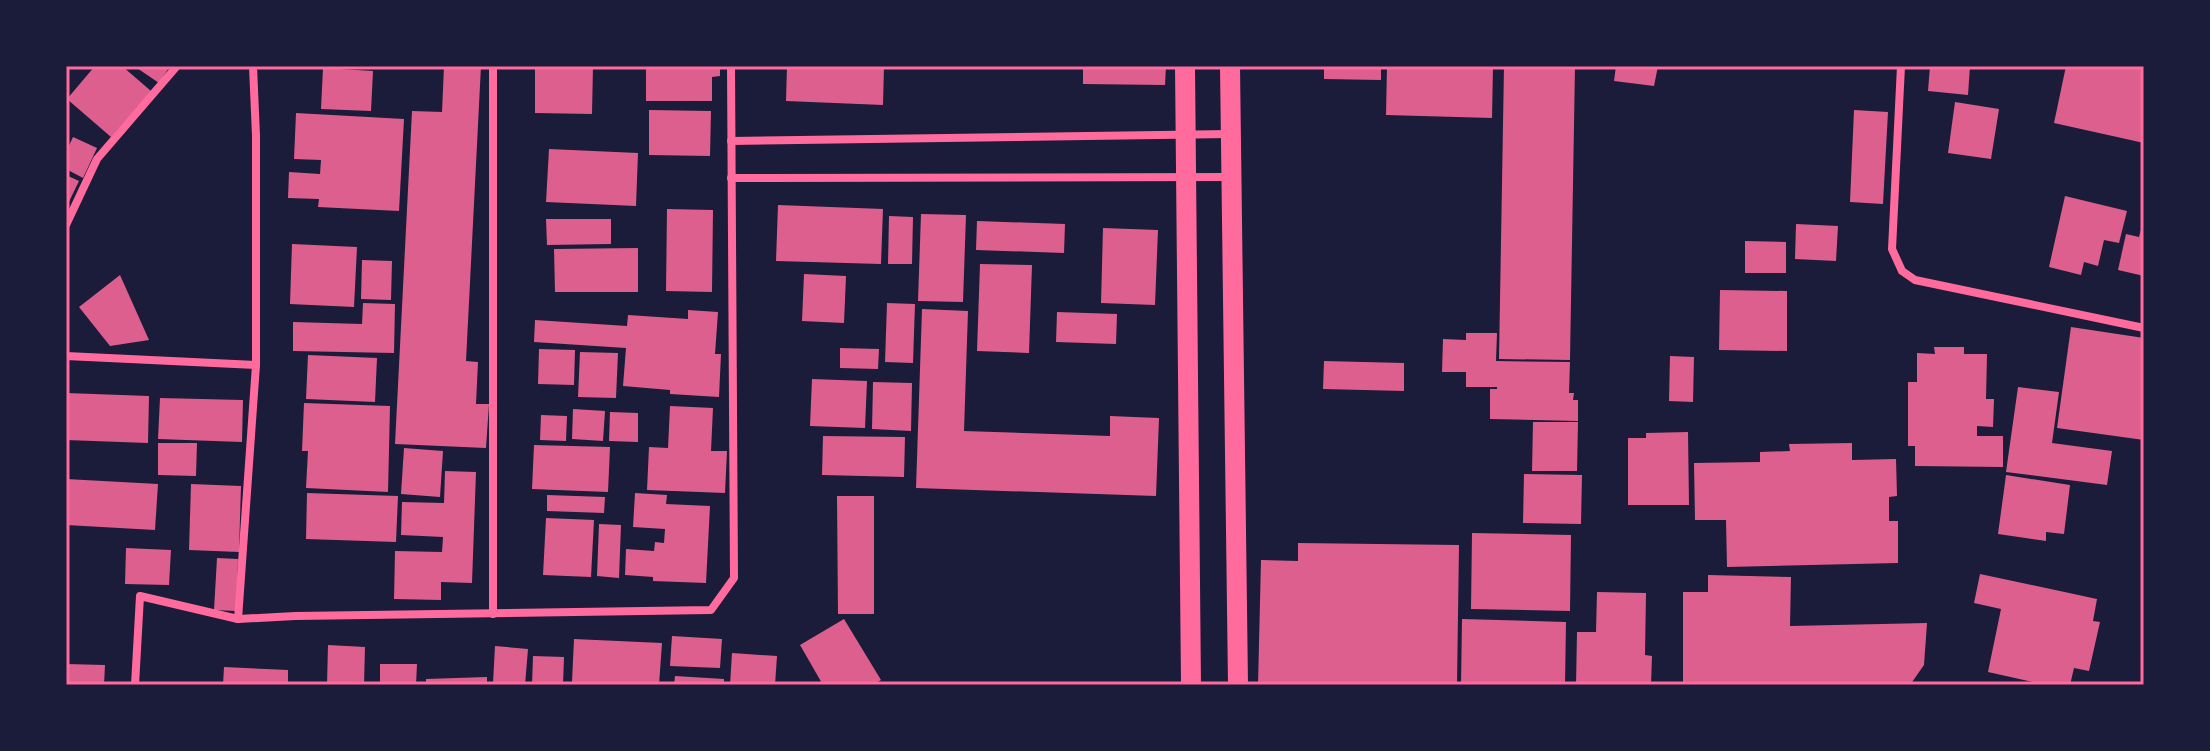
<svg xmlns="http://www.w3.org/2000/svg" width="2210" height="751" viewBox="0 0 2210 751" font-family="Overpass,sans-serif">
	<rect width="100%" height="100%" fill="#1b1b3a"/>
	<g fill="#dd5f8e">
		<path d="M95,66h27l29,25 -40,46 -44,-38z"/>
		<path d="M134,66h36l-11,17z"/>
		<path d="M444,66h37l-15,295 12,1 -2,42h13l-3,44 -91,-4 17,-333 30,1z"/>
		<path d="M535,66h58l-1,48 -57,-1z"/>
		<path d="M646,66h74v10l-8,1v24h-66z"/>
		<path d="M787,66h97l-1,39 -97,-4z"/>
		<path d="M1083,66h83l-1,19 -82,-1z"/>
		<path d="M1324,66h57v14l-57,-1z"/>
		<path d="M1387,66h106l-1,52 -106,-3z"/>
		<path d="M1504,66h71l-5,294 -71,-1z"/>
		<path d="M1616,66h42l-4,20 -40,-5z"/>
		<path d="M1930,66h40l-2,29 -40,-4z"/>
		<path d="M2066,66h78v77l-90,-20z"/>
		<path d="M323,68l50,3 -2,40 -50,-2z"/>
		<path d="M1955,102l44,7 -8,50 -43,-6z"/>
		<path d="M649,110l62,1 -1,45 -61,-1z"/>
		<path d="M1854,110l34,2 -5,92 -33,-2z"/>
		<path d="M296,113l108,6 -5,92 -81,-4 1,-8 -31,-1 1,-26 31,2 1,-14 -27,-1z"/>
		<path d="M73,137l24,11 -14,30 -17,-9v-17z"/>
		<path d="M549,149l89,4 -2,53 -90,-4z"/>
		<path d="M66,175l13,6 -13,27z"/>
		<path d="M2065,196l62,15 -8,32 -15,-3 -6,26 -14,-4 -3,13 -32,-8z"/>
		<path d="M778,205l105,4 -2,55 -105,-3z"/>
		<path d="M667,209l46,1 -1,82 -46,-1z"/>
		<path d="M921,214l45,1 -3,87 -45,-1z"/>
		<path d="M889,216l24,1 -1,47h-24z"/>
		<path d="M546,219h65v25l-64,1z"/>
		<path d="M977,221l88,3 -1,29 -88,-3z"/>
		<path d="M2143,222l1,54 -26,-6 8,-36 13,3z"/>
		<path d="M1796,224l42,2 -2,35 -41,-2z"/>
		<path d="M1103,228l55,2 -3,75 -54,-2z"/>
		<path d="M1745,241l41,1v31h-41z"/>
		<path d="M292,244l65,3 -3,60 -64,-3z"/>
		<path d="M638,248v44h-83l-1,-43z"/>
		<path d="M362,260l30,1 -1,39 -30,-1z"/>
		<path d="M980,264l52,1 -3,88 -52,-2z"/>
		<path d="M804,274l42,2 -2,47 -42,-2z"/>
		<path d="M120,275l29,65 -39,6 -31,-39z"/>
		<path d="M1720,290l67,1v60l-68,-1z"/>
		<path d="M363,303l32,1 -1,49 -101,-2v-29l69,2z"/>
		<path d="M887,303l28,1 -2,59 -28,-1z"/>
		<path d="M922,309l46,2 -4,120 146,5v-20l49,2 -3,78 -240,-8z"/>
		<path d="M688,310l30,2 -3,42h6l-2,43 -49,-3v-4l-47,-4 3,-38 -92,-6 1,-22 92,6 1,-11 60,4z"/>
		<path d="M1057,312l60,2 -1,30 -60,-2z"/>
		<path d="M2071,327l73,11v102l-87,-12z"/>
		<path d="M1466,333h31l-1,28 74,1 -1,31h5l-1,7h5v21l-88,-2v-30h7v-2h-31v-15h-24l1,-33 23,1z"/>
		<path d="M1934,347h30v7h23l-1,45h8l-1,28 -16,-1v10h26v31l-88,-1v-20h-7v-64h9v-29l18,1z"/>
		<path d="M840,348l39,1 -1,20 -38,-1z"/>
		<path d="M539,349l36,1 -1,35 -36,-1z"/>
		<path d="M580,352l38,1 -2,45 -38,-1z"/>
		<path d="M308,355l69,3 -2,44 -69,-3z"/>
		<path d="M1670,356l24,1 -1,45 -24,-1z"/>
		<path d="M1324,361l80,2v28l-81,-2z"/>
		<path d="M812,379l55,2 -2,47 -55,-2z"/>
		<path d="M873,382l39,1 -1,48 -39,-2z"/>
		<path d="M2018,387l41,5 -7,51 60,8 -5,34 -101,-13z"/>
		<path d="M66,393l83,3 -1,47 -82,-3z"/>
		<path d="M160,398l83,2 -1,42 -84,-3z"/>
		<path d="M304,403l86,3 -2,86 -82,-4 2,-37h-6z"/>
		<path d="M670,406l43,2 -2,43h16l-2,42 -78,-3 2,-43 19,1z"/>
		<path d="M573,409l32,2 -2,30 -31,-2z"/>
		<path d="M610,412l28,1v29l-29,-1z"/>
		<path d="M541,415l26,1 -1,25 -26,-1z"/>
		<path d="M1533,422h45l-1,49h-45z"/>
		<path d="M1688,432l1,73h-61v-67h18v-5z"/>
		<path d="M823,436l82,1 -1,40 -82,-2z"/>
		<path d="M158,443h39l-1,33 -38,-1z"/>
		<path d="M1852,443v17l44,-1 1,37 -8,1v24h9v42l-171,4 -1,-47h-31l-1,-57 66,-1v-10l30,-1 -1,-7z"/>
		<path d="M534,445l76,2 -2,45 -76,-3z"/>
		<path d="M404,448l39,3 -3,46 -39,-3z"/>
		<path d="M445,471l31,1 -4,111 -31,-1v18l-47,-1 1,-48 47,1 1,-15 -42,-2 1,-33 42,1z"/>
		<path d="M1524,474l58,1 -1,49 -58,-1z"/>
		<path d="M2006,475l64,10 -6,49 -18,-2v9l-48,-7z"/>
		<path d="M66,479l92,5 -3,46 -89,-5z"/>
		<path d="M191,484l50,2 -2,66 -50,-2z"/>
		<path d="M307,493l91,3 -2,46 -90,-3z"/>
		<path d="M635,493l32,2 -1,9 44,2 -4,77 -53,-2v-4l-28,-2 1,-26 28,2 1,-9 9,1 1,-14 -32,-2z"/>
		<path d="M547,495l58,2 -1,16 -57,-2z"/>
		<path d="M837,496h37v118h-36z"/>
		<path d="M546,518l48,2 -3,57 -48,-2z"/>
		<path d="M599,524l22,1 -2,53 -22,-2z"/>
		<path d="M1472,533l99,2 -1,76 -99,-2z"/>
		<path d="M1298,543l161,2 -2,140h-199l3,-125 37,1z"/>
		<path d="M126,548l45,2 -2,35 -44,-1z"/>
		<path d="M217,558l21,1 -2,52 -22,-1z"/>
		<path d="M1980,574l117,25 -4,22 7,1 -11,49 -15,-3 -4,17h-24l-58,-13 13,-63 -27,-6z"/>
		<path d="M1708,575l83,2 -1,49 137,-3 -3,42 -14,20h-227v-93h25z"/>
		<path d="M1597,592l49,1 -1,62 7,1 -1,29h-75l1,-53h19z"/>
		<path d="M844,619l37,61 -8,5h-50l-23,-40z"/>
		<path d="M1462,619l104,3 -1,63h-104z"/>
		<path d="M672,636l50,3 -2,29 -50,-2z"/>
		<path d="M574,639l88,4 -3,42 -87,-3z"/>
		<path d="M328,645l37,2 -1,38h-37z"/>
		<path d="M495,646l33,3 -3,36 -32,-2z"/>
		<path d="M732,653l45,3 -2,29h-45z"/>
		<path d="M533,656l31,1 -1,28h-31z"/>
		<path d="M66,664l39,1 -1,20h-38z"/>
		<path d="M380,664h37l-1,21h-36z"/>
		<path d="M224,667l64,3v15h-65z"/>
		<path d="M675,676l49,3v6h-50z"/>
		<path d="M487,677v8h-61v-6z"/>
	</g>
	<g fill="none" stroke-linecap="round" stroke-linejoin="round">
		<g stroke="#ff6b9d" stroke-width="8">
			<path d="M253,66l3,70v229l-18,254 57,-3 416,-6 23,-32 -3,-512"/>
			<path d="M1901,66l-9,183 10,22 13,9 229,48"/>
			<path d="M731,141l499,-7"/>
			<path d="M731,178l499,-1"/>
			<path d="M66,225l31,-66 80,-93"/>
			<path d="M66,356l190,9"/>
			<path d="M493,614v-548"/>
			<path d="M135,685l5,-89 98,23"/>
		</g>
		<g stroke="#ff6b9d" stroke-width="20">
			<path d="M1185,66l6,619"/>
			<path d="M1230,66l8,619"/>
		</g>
	</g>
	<rect width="2210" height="751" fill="none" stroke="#1b1b3a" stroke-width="136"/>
	<rect x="68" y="68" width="2074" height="615" fill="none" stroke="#ff6b9d" stroke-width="3"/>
</svg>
